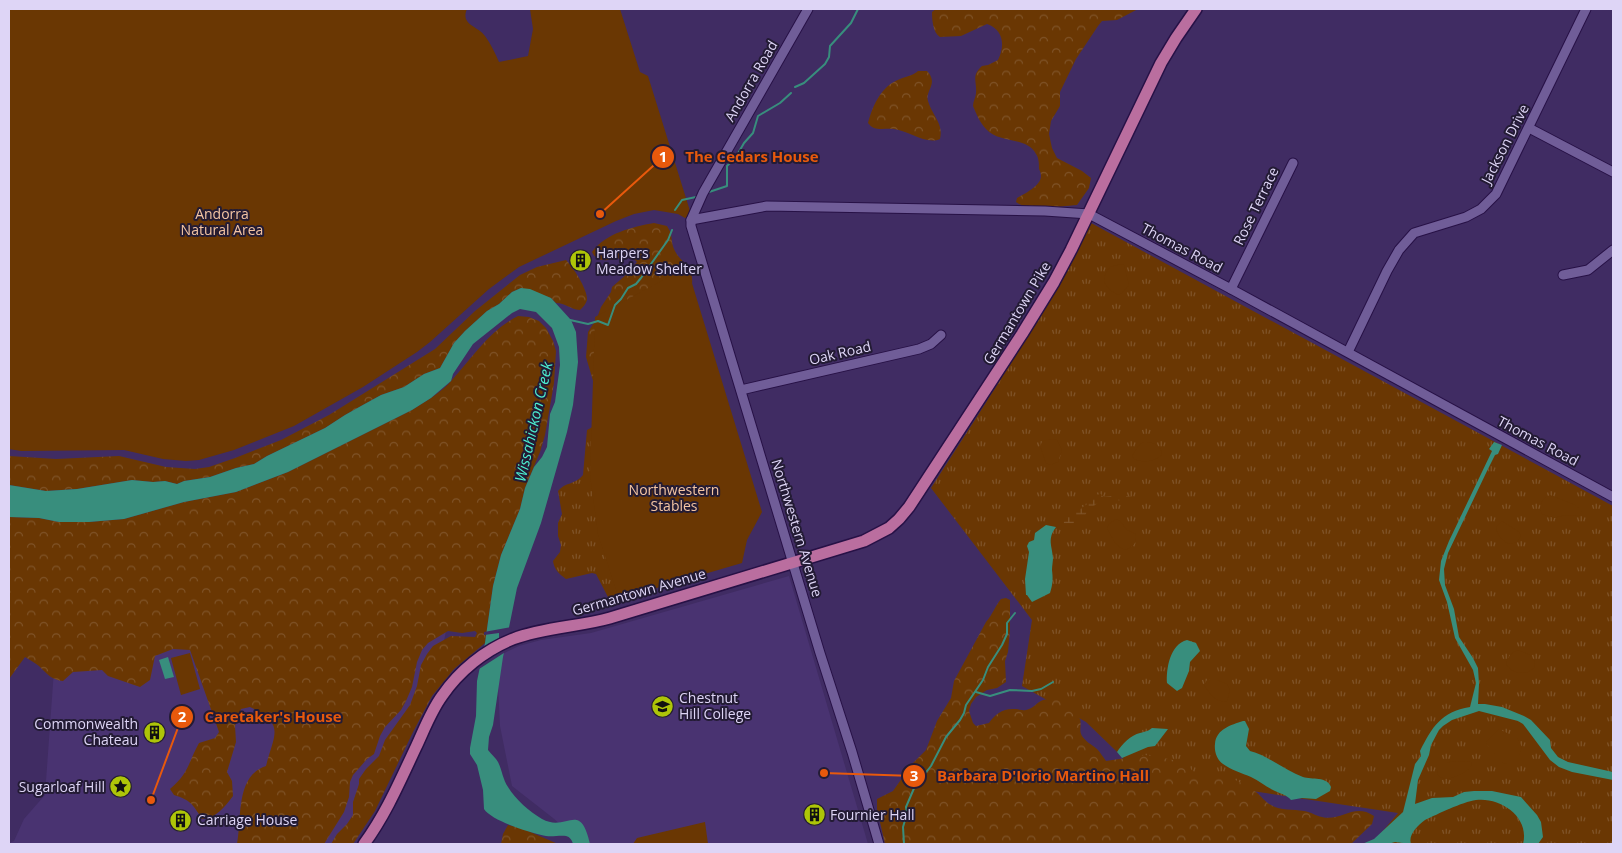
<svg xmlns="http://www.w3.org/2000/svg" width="1622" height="853" viewBox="0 0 1622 853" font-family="'Open Sans',sans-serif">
	<defs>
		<pattern id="grass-tufts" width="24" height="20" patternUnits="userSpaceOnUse" patternTransform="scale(1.25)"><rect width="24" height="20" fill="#6a3703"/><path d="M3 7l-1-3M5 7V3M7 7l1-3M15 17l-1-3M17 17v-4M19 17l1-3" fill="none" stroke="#7f5328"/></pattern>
		<pattern id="forest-crowns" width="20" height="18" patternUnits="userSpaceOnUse" patternTransform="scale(1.25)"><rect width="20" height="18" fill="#6a3703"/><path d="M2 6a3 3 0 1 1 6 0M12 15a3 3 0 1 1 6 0" fill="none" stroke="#7f5328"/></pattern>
		<pattern id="wetland-marsh" width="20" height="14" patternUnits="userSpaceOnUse" patternTransform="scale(1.25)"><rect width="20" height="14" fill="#6a3703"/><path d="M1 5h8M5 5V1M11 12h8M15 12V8" fill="none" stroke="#7f5328"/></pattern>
	</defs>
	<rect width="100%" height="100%" fill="#402c63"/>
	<g fill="#493371">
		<path d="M789,576l79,268h-285l-30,-26 -41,-32 -12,-60 -2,-41 4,-31 17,-8 22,-6 50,-7z"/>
		<path d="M291,590l158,26 -7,35 -93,193h-340v-1l5,-2 10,-22 21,-24 9,-125z"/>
	</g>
	<g fill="url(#grass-tufts)">
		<path d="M1091,223l522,283v338h-241l26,-31 -258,-39 -54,-52 -64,-36 10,-66 -101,-132c56,-87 113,-173 160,-265z"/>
		<path d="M598,424l73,154 -62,21 -13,-25 -4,-1 -26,6c-7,-5 -12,-10 -13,-18l7,-9 1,-7 -3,-9v-13l4,-9 -4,-23c7,-9 17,-6 25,-16l4,-45z"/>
	</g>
	<g fill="url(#forest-crowns)">
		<path d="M936,9h202l-21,11 -15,1 -4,5 -22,33 -16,33v14l-9,15 -2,13 3,14 5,10 25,13 9,7 -2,10 -12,17c-16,1 -48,7 -61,-3l1,-4c7,-4 24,-12 24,-22 0,-3 -1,-5 -2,-7 0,-5 0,-11 -3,-15 -9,-18 -37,-10 -50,-25 -6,-6 -10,-16 -13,-23 0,-5 3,-9 3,-13 1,-12 -5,-17 6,-27l6,-1 10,-5c7,-14 6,-30 -11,-36l-26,12 -21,1c-7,-4 -8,-17 -8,-25z"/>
		<path d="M918,71h9c12,13 -2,19 1,30 4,14 16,23 12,38 -14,6 -31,-8 -46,-10 -6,-1 -14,1 -20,-1 -3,-1 -4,-3 -6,-5 5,-18 13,-37 32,-44 7,-3 12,-3 18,-8z"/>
		<path d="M654,223l13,3c7,11 3,13 7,23 6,14 20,16 18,35l-96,107 -10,-34 2,-25 9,-14 4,-11 10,-15 1,-5 15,-13 10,-12c-10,-13 -36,9 -45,-10 14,-19 40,-25 62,-29z"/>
		<path d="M566,260c7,7 22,30 21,40 -1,4 -4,7 -7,10 -11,-1 -14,-7 -24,-7l-5,-5 -30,-10 -9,4 -13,12 -12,7 -22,20 -11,12 -14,25 -16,6 -20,13 -23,8 -20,11 -16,9 -20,13 -58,28 -13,8 -18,4 -26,9 -26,4 -7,3 -12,-3 -12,1 -21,-2 -55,9 -31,2 -37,-6v-29l47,3 63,-3 47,11 29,2 14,-2 26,-9 46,-18 48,-25 106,-66 40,-38 45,-36 17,-8z"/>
		<path d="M518,316l11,1 10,4 7,7 7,13 3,10 -2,32 -9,52 -5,17 -15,36 -5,21 -19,46 -8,31 -8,57 -31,26 -22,27 -19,36 -38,79 -22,33h-22l6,-10 10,-10 6,-9v-13l6,-18v-5l7,-10 13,-13 6,-16 25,-35 7,-19 4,-21 6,-11 6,-8 18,-10 24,1 2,-4 -2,-2 -13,2 -14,-2 -20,12 -6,7 -5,12 -5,25 -6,14 -5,9 -16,17 -5,9 -6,18 -7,5 -14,16 -3,7 -1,15 -5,15 -20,32h-87c5,-25 -2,-68 29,-78 8,-32 20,-42 -16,-59l-9,2 -6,17 1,16 -9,30 5,9 1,15c-8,11 -17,22 -31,23 -9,-15 -12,-19 -28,-24l-4,-6c19,-16 18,-26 29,-46l16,-5 4,-6 -29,-82 -17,-1 -18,7 -5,24 -10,7 -32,-11 -6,-6 -29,2 -10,9c-11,-1 -16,-7 -24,-15 -4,-3 -9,-6 -14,-9l-16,22v-162l30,1 20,4h30l35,-3 60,-17 52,-10 52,-20 124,-62c14,-9 29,-17 40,-30 21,-23 37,-49 66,-64z"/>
		<path d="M1006,598l4,2v30l-2,22 -3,9 1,21 -9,6 -10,2 -11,7 -5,7 -2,7 4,12 3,3 13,-3c6,-9 14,-15 26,-14 4,0 7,2 11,1 7,-1 11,-8 17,-10 14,-4 30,5 36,17 4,7 -1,12 3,19 4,6 9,8 15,13 3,3 6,8 9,12l39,-6 15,2 21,5 8,4 8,12c10,1 16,-7 26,-3 11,4 24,10 33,17 5,4 9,10 15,13 10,6 22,4 33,6 7,1 12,5 18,6 19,5 32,-15 52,-1l-2,8 -21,20h-466l-8,-35v-10l16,-8 19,-27 14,-14 11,-29 14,-23 3,-17 32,-59c7,-8 9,-16 15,-23z"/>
		<path d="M508,825l13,3 37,16h-57l2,-10z"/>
	</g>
	<path fill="url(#wetland-marsh)" d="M1120,490l4,6 9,1 3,3c-9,5 -24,-5 -38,3 -13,8 -18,25 -35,21l3,-6 20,-13 9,-10 6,-1 2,3 10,-1 2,-5z"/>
	<g fill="#6a3703">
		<path d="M9,9h458c-7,16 11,17 18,27 6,8 10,17 14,26l29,-6 5,-27 -3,-20h90l20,63 8,4 42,135 -3,6 -2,1 -7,-4 -24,-4 -20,4 -18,7 -97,46 -30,22 -59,53 -13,10 -54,35 -69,39 -60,24 -35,10 -13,1 -23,-2 -39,-9 -103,1 -12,-2z"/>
		<path d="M1121,264l3,1 5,20 -7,8 -4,2c-13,-8 -19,-14 -8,-28z"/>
		<path d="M687,267l75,245 -15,28 -5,23 -123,36 -21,-65 -8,-59 5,-158z"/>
		<path d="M1048,439l9,1 5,10 -4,12 -8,3 -4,-2 -6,-17 2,-4z"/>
		<path d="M1144,442c9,0 16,2 18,12 -6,8 -19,9 -28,5l-2,-3c4,-6 5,-11 12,-14z"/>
		<path d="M1550,495l25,10 7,6 -3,5 -14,-1 -11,3 -12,-4c-4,-8 0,-16 8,-19z"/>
		<path d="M1116,519l4,2 7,9 9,4c-1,11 0,10 -10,16 -10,-2 -15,-14 -19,-22l2,-4z"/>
		<path d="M1502,521l17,11 2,4 -4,6 -7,2c-8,-3 -13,-9 -14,-17z"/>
		<path d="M1518,650l12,5 5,7 -1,6c-9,8 -22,6 -28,-4 2,-7 5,-12 12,-14z"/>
		<path d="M190,653l10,36 -19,6 -10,-37z"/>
		<path d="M1207,680h10l10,4 3,6 -3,11c-11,2 -17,-7 -23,-16z"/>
		<path d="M1499,729l18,9 5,9 -3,8 -12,9 -4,-1 -17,-19 1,-3z"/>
		<path d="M1452,761l19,1 1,2c-4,10 -34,23 -35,7l10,-8z"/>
		<path d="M705,822l3,22h-75l4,-6z"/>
	</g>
	<g fill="#388e7d">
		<path d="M521,288l9,1 21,9 20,22 5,12 2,30 -5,43 -6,27 -26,91 -24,65 -14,69 -10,68 -4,12 -1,13c4,5 8,8 10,12 4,8 5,18 10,25 7,12 22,25 34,32 25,14 38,-20 48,25h-17c-1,-4 -3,-7 -7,-8 -6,-1 -13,1 -20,0 -16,-3 -54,-15 -62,-27l-1,-19 -6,-25 -7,-11v-6l6,-32 1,-35 8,-38 8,-57 8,-31 19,-46 5,-21 9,-21 8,-10 5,-10 3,-33 5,-12 5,-37 -1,-18 -7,-19 -16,-16 -16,-3 -8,4 -39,31 -20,30 -2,7 -20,17 -19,12 -124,62 -52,20 -52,10 -60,17 -35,3h-30l-20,-4 -30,-1v-32l37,6 31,-2 55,-9 21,2 12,-1 12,3 7,-3 26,-4 26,-9 18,-4 13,-8 58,-28 20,-13 16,-9 20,-11 23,-8 20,-13 16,-6 14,-25 11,-12 22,-20 12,-7 13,-12z"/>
		<path d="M1494,442l8,3 -4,9 -3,1 -8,16 -39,82 -4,16 1,16 9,24 5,28 14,21 5,10 1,16 -1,20h7l17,3 22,9 7,4 19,20 1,8 7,9 10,5 45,10v8l-41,-8 -13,-5 -9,-7 -27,-36 -5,-3 -39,-10 -27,9 -9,6 -4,4 -8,15 -2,10 -11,25 -3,24 17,-6 21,-1 11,-5 10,-1h18l29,6 16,18 4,7 2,15 -5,7h-15c7,-27 -22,-47 -47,-44 -14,2 -38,14 -51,20 -8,6 -17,15 -14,24l-16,-2 -7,2h-26l12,-5 29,-27 12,-48 6,-8 -1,-5c12,-24 21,-39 50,-44l6,-24 -3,-13 -18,-32 -8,-36 -8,-22 2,-19 8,-20 43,-90 -3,-2z"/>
		<path d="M1046,525l10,2c-9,12 -4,18 -3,31 0,3 -1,8 -1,12 1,8 1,14 -2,23l-18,9 -5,-7h-1l-1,-16 4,-27 -2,-6 2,-4 5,-2 1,-7z"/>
		<path d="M1187,640l9,3 4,8 -10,11 -1,9 -7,17 -5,3 -10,-8c-1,-14 3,-39 20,-43z"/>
		<path d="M168,657l6,20 -9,2 -6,-19z"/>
		<path d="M1243,721h2l4,8 -3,17 4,5c19,5 34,19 53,26 9,3 24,-1 28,10l-1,4 -14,8 -14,-1 -11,2c-4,-5 -10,-6 -16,-9 -9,-4 -15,-10 -24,-14 -9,-4 -20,-7 -28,-13 -6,-4 -9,-13 -8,-20 1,-15 16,-19 28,-23z"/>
		<path d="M1152,728l16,1 -13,17 -7,1 -26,11 -5,-6c5,-8 14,-17 23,-19 6,-2 7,-1 12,-5z"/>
	</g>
	<path fill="#402c63" d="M512,627l-5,24 -31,20 5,-23 18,-10v-5l-15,2v-3z"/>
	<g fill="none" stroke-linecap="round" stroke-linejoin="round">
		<g stroke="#388e7d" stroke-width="2">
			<path d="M795,87l9,-4 21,-19 4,-7 1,-11 21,-23 7,-14"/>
			<path d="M709,192l18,-6v-20l9,-9 8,-14 9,-10 5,-17 22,-13 11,-10"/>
			<path d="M675,210l7,-10 14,-3"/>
			<path d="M570,320l18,4 10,-3 10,4 7,-20 6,-6 7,-11 8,-4 5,-6 27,-38 4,-10"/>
			<path d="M976,692l14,4 20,-6 22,1 9,-2 12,-7"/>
			<path d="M904,844l-1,-17 4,-13 -1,-7 9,-21 16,-20 15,-29 14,-17 4,-7 2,-8 17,-25 5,-13 14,-22 5,-11v-11l8,-10"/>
		</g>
		<defs>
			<g id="minor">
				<path d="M808,9l-105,184 -12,27v6l129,427 32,99 27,92"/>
				<path d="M1529,128l84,44"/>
				<path d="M691,220l76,-14 278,5 44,3 142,75 382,208"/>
				<path d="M1563,275l25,-5 25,-20"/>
				<path d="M1231,289l62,-126"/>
				<path d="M1348,352l39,-81 12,-21 15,-17 52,-16 15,-8 15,-15 90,-185"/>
				<path d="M741,390l178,-41 12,-5 10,-9"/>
			</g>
			<path id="major" d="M364,844c22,-30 36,-63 52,-97 8,-17 15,-36 26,-51 17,-25 43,-46 71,-57 31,-12 65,-12 97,-21l254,-77 25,-13 10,-9 10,-12 113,-173 32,-52 17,-32 90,-187 15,-25 20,-29"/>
		</defs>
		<use href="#minor" stroke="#271146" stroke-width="11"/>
		<use href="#major" stroke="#271146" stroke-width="14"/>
		<use href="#minor" stroke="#705d98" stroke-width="9"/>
		<use href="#major" stroke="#ba6e9f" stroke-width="11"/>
	</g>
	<defs>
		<symbol id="building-disc" viewBox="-11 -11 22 22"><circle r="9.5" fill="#aec508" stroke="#231b34"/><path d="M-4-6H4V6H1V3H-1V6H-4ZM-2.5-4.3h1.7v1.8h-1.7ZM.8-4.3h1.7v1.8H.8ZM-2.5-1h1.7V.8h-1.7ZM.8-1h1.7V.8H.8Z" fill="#111"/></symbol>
		<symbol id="university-disc" viewBox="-11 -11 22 22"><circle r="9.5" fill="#aec508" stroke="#231b34"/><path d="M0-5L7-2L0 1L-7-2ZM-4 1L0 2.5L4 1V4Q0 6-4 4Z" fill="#111"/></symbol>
		<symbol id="sight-disc" viewBox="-11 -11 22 22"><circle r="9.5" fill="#aec508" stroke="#231b34"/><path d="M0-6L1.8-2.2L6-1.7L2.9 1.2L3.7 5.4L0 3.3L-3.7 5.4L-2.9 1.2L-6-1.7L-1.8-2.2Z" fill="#111"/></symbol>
	</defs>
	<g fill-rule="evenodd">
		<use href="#building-disc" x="568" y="248" width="25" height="25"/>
		<use href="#university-disc" x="650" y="694" width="25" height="25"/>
		<use href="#building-disc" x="142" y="720" width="25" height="25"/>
		<use href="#sight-disc" x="108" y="774" width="25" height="25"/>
		<use href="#building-disc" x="802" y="802" width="25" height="25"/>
		<use href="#building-disc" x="168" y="808" width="25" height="25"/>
	</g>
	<g text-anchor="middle" stroke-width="4" stroke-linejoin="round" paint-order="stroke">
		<g font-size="14" fill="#ded5f6" stroke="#231b34">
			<text transform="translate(751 81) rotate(-60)" y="5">Andorra Road</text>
			<text transform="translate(1505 144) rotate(-63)" y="5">Jackson Drive</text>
			<text transform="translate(1256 206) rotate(-64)" y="5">Rose Terrace</text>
			<text transform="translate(1182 248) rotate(28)" y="5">Thomas Road</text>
			<text transform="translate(1017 313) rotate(-59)" y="5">Germantown Pike</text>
			<text transform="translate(840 353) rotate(-13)" y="5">Oak Road</text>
			<text transform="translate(1538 441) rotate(28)" y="5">Thomas Road</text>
			<text transform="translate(797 528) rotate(73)" y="5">Northwestern Avenue</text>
			<text transform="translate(639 592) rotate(-16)" y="5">Germantown Avenue</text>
		</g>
		<g font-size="14" fill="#f4c5a3" stroke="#231b34">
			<text x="222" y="219">Andorra<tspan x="222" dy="16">Natural Area</tspan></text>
			<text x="674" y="495">Northwestern<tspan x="674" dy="16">Stables</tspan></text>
		</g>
		<g font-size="14" fill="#ded5f6" stroke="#231b34" text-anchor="start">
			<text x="596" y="258">Harpers<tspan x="596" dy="16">Meadow Shelter</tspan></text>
			<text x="679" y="703">Chestnut<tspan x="679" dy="16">Hill College</tspan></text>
			<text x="138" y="729" text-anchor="end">Commonwealth<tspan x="138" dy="16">Chateau</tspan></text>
			<text x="105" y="792" text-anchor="end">Sugarloaf Hill</text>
			<text x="830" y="820">Fournier Hall</text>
			<text x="197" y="825">Carriage House</text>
		</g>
		<g font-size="15" font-style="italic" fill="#4df0d2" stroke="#231b34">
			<text transform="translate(534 422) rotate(-77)" y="5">Wissahickon Creek</text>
		</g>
	</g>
	<path fill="none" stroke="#e8590c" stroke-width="2" d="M600 214L663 157M151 800L182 717M824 773L914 776"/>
	<g fill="#e8590c" stroke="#231b34" stroke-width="2">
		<circle cx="600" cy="214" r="5"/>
		<circle cx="151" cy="800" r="5"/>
		<circle cx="824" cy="773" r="5"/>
		<circle cx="663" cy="157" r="12"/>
		<circle cx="182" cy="717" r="12"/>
		<circle cx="914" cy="776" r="12"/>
	</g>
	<g font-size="15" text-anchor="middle" font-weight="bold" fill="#fff">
		<text x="663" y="162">1</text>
		<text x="182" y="722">2</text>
		<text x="914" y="781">3</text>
	</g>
	<g font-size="15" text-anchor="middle" font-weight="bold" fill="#e8590c" stroke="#231b34" stroke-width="4" stroke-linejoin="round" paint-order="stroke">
		<text x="752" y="162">The Cedars House</text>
		<text x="273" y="722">Caretaker's House</text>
		<text x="1043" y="781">Barbara D'Iorio Martino Hall</text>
	</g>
	<rect width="1622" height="853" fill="none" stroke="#ded5f6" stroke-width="20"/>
</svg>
